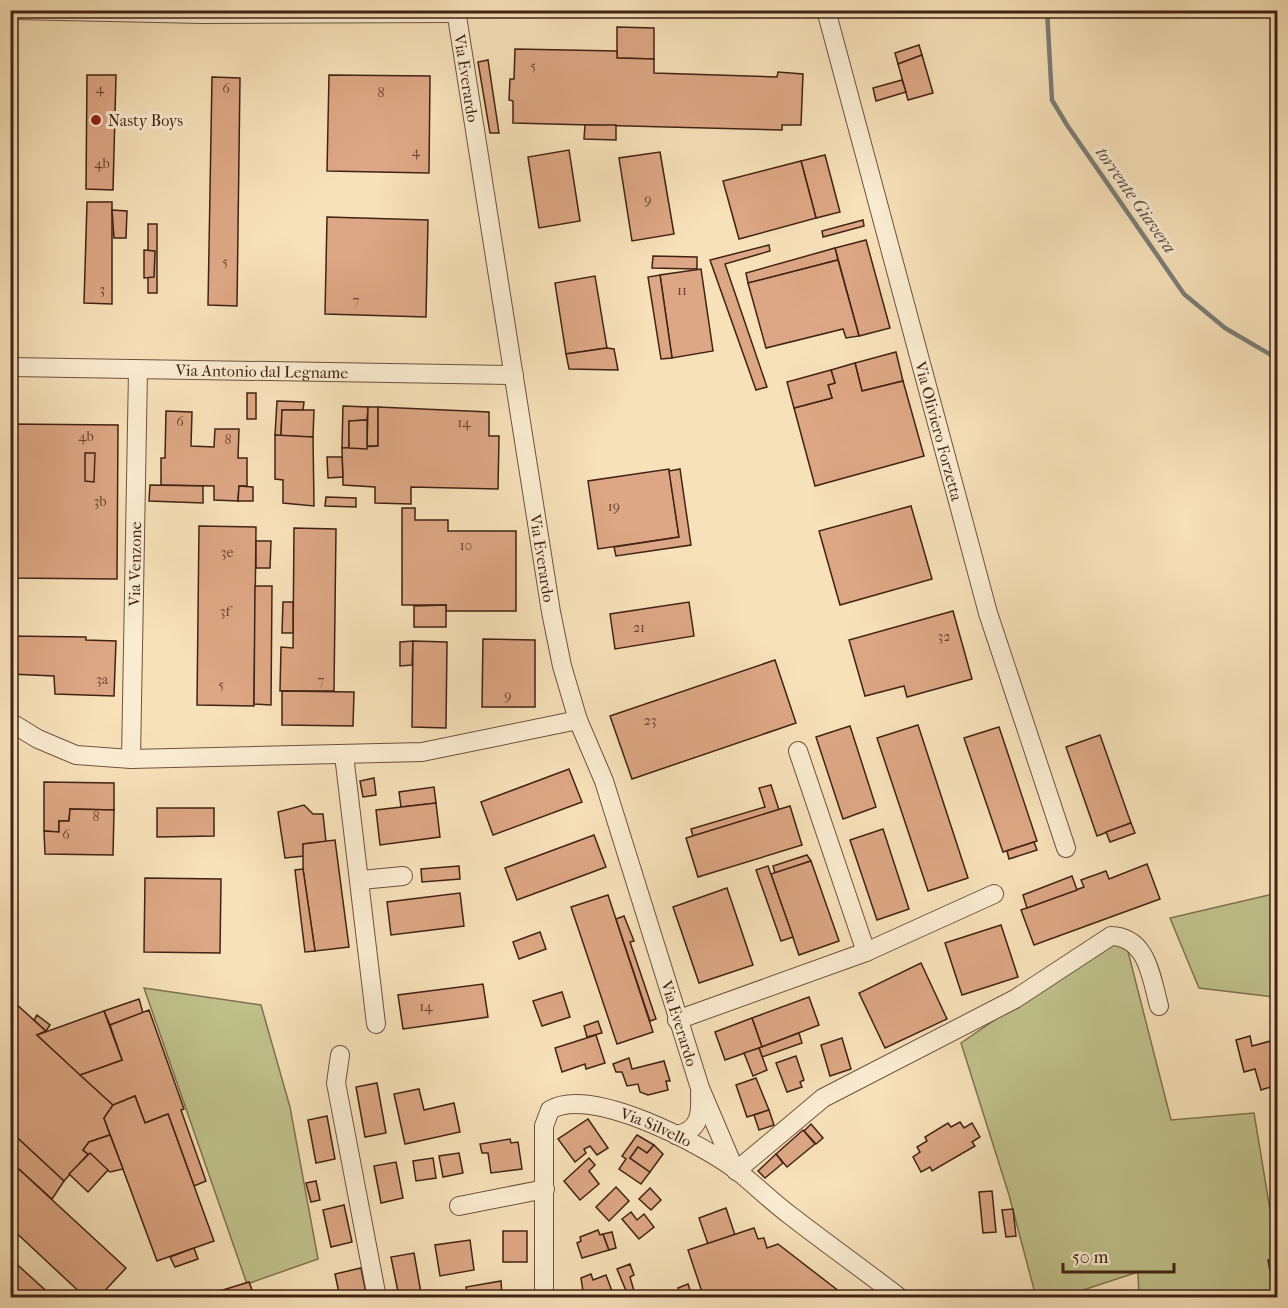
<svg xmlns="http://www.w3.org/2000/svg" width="1288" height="1308" viewBox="0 0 1288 1308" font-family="'IM FELL French Canon',serif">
	<rect width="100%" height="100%" fill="#f7e1b9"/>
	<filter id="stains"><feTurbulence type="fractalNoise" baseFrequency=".00333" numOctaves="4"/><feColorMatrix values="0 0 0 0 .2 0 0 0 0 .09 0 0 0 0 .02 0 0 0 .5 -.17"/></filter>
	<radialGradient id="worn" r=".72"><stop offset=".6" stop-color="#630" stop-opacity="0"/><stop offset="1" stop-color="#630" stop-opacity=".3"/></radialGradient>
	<g fill="#c0c28c" stroke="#807250" stroke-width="1.5">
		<path d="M1277,893h1l-1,127 -2,-23 -76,-9 -29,-70z"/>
		<path d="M1123,932l48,188 83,-7 23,139v45h-138l-1,-25 -58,19 1,6h-45l-27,-102 -48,-152z"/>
		<path d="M144,988l117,17 29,102 28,152 -71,25z"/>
	</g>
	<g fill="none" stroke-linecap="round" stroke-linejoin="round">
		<path stroke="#7b7e78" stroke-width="4.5" d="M1047,10l5,90 15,25 117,169 41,34 53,31"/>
	</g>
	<g fill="#dda684" stroke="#412314" stroke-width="1.5">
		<path d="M617,27l37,1v31l-37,-1z"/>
		<path d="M919,45l3,10 -24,9 -3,-11z"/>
		<path d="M515,49l102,2v7l37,1v14l123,4 1,-5 25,2 -2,51h-19v5l-269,-7v-22l-4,-1 1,-21h4z"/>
		<path d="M922,55l11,38 -25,7 -10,-36z"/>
		<path d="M488,60l11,73h-9l-12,-71z"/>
		<path d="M87,75h29l-3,115 -27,-1z"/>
		<path d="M329,75l101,1 -1,97 -102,-2z"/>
		<path d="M212,77l28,1 -3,228 -29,-1z"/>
		<path d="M902,80l4,12 -30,9 -3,-13z"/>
		<path d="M585,125h31v15l-32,-1z"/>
		<path d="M569,150l11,71 -41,7 -11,-71z"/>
		<path d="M660,152l14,82 -42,7 -13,-83z"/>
		<path d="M825,155l15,57 -24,6 -15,-57z"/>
		<path d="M801,161l15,57 -77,21 -16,-58z"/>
		<path d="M87,202h25v102l-28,-1z"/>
		<path d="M112,210l15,1 -1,27h-12z"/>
		<path d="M327,217l101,3 -2,97 -101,-3z"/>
		<path d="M863,220l1,6 -41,11 -1,-6z"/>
		<rect x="148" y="224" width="9" height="69"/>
		<path d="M866,240l24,88 -31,8 -24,-88z"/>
		<path d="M769,245l1,6 -45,13 42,123 -11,3 -46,-130z"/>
		<path d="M835,248l3,12 -90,23 -2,-10z"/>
		<path d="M144,250l11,1 -1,26 -10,1z"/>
		<path d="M653,256l44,1v12l-45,-1z"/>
		<path d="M838,260l21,76 -13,2 -3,-9 -77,19 -18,-65z"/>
		<path d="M701,269l12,82 -41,7 -12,-83z"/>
		<path d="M660,275l12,83 -11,1 -13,-82z"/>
		<path d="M595,276l12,72 -41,6 -11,-71z"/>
		<path d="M607,348l7,1 4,21 -49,-1 -3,-15z"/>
		<path d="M896,352l7,29 -41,10 -7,-28z"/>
		<path d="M855,363l7,28 41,-10 21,75 -109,30 -21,-78 38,-10 -4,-13 7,-2 -4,-13z"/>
		<path d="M831,370l4,13 -7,2 4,13 -38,10 -7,-26z"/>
		<rect x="247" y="393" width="9" height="26"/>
		<path d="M277,401l27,1 -1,8h-21l-1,26 -6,-1z"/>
		<path d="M343,406l25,1 -1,13 -18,1v27h-7z"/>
		<path d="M368,407h10v39h-11z"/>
		<path d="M378,407l111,5v24h10l-1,53 -87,-2v17l-36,-1v-16l-32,-2 -1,-37 36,-2z"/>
		<path d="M282,410h32l-1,27 -32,-1z"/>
		<path d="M166,411l26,1 -1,34 23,1 1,-18h24l-1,29h9v28h-8l-1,15 -24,-1v-14l-53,-1v-27h4z"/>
		<path d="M367,420v29l-18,-1v-27z"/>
		<path d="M10,424l108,1 -1,154 -107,-1z"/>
		<path d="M275,435l38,2 1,69 -31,-3v-23l-8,-1z"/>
		<path d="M85,453h10l-1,29 -9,-1z"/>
		<path d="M327,457h15l1,20 -15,1z"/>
		<path d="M669,469l10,68 -81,12 -10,-68z"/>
		<path d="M680,469l11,76 -75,11 -2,-9 65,-10 -10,-66z"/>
		<path d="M150,485l53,1v17l-54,-2z"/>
		<path d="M239,486l14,1v14h-15z"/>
		<path d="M326,497l30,1v9l-31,-1z"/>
		<path d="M911,506l21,73 -92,26 -21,-74z"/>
		<path d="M402,508h13v12h33v11h68v80h-70v-6h-44z"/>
		<path d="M199,526l57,1 -2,179 -57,-1z"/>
		<path d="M294,528l42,1 -2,162h-54l1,-44 12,1z"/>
		<path d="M256,541h15l-1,27h-14z"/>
		<path d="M255,586h17l-1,119 -17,-1z"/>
		<path d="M283,602h10v31h-11z"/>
		<path d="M689,602l5,34 -79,13 -5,-35z"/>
		<path d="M446,605v22h-32v-21z"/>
		<path d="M953,611l19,68 -65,18 -3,-11 -39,10 -16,-56z"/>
		<path d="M10,636l76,1v3l30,1 -2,55 -59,-2 -1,-18 -44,-2z"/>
		<path d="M483,639l52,1v67h-53z"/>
		<path d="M413,641l-1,24 -12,1v-24z"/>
		<path d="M413,641l34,1 -1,86 -34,-1z"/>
		<path d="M775,660l21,63 -164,56 -22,-63z"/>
		<path d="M282,691l72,1 -1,34 -71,-1z"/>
		<path d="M918,725l50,153 -40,13 -51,-153z"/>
		<path d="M850,726l26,81 -33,12 -27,-82z"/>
		<path d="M999,727l38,114 -34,11 -39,-114z"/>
		<path d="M1100,735l31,88 -34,13 -31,-89z"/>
		<path d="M569,769l13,33 -89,33 -12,-33z"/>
		<path d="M374,778l2,17 -13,2 -3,-16z"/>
		<path d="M44,782l70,1v27l-44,-1 -1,12h-10v11l-15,-1z"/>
		<path d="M771,785l8,25 -86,26 -2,-7 74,-22 -6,-19z"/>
		<path d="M434,787l2,16 -35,4 -2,-15z"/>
		<path d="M436,803l4,34 -60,8 -4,-35z"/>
		<path d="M304,805l9,9h10l3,28 -23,2 1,12 -19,2 -7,-46z"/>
		<path d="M790,806l12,39 -104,32 -12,-39z"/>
		<path d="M157,808h57v28l-57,1z"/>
		<path d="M70,809l44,1 -1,45 -68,-1 -1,-23 15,1v-11h10z"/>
		<path d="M1131,823l4,10 -25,9 -4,-10z"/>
		<path d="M883,829l26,80 -32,11 -27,-80z"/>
		<path d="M594,835l12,32 -89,33 -12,-32z"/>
		<path d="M335,840l14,107 -34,4 -12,-82v-25z"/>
		<path d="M1034,842l3,8 -28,9 -2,-8z"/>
		<path d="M807,855l4,6 -36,12 -2,-7z"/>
		<path d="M811,861l28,80 -40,14 -28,-81z"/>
		<path d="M1147,864l13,35 -126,46 -13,-35 63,-23 -3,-7 25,-9 3,8z"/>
		<path d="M459,866l1,13 -38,3 -1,-13z"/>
		<path d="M768,866l25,71 -12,4 -25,-71z"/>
		<path d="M303,869l12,82 -10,1 -10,-82z"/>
		<path d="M1072,876l5,14 -50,18 -4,-13z"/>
		<path d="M145,878l76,1 -1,74 -76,-1z"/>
		<path d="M727,888l26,77 -54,18 -26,-76z"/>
		<path d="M460,893l4,33 -73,9 -4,-33z"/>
		<path d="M608,895l45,137 -36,12 -46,-137z"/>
		<path d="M624,916l10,25 -4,1 26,77 -6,2 -34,-102z"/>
		<path d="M1001,925l17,52 -56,18 -17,-52z"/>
		<path d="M540,932l6,17 -27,10 -6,-17z"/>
		<path d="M921,963l26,56 -62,29 -26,-55z"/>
		<path d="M483,984l5,33 -85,12 -5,-34z"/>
		<path d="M562,992l8,25 -28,9 -9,-25z"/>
		<path d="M809,997l10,28 -57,22 -10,-29z"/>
		<path d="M139,999l4,14 -33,12 -6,-14z"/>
		<path d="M15,1003l31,28 -9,4 76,70 -9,13 6,17 -21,7 -6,8 5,4 -24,27 -54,-50v-123z"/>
		<path d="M149,1010l35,99 -3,1 25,71 -12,5 -26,-72 -23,9 -10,-27 -22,9 -33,-30 42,-15 -12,-35z"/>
		<path d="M104,1011l18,49 -42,15 -43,-40z"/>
		<path d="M37,1015l13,10 -4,6 -12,-11z"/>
		<path d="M752,1018l10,29 -37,13 -10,-28z"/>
		<path d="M598,1021l4,12 -15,4 -3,-11z"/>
		<path d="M799,1033l3,10 -40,14 -3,-9z"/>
		<path d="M596,1035l9,28 -19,6 -1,-5 -23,8 -7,-24z"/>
		<path d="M1250,1036l2,10 26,-7v25l-6,1 5,20 -16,5 -6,-21 -11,3 -8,-32z"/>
		<path d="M842,1038l9,31 -21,7 -9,-31z"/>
		<path d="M759,1048l8,22 -14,6 -9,-23z"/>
		<path d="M796,1056l8,24 -4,2 2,5 -15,5 -11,-29z"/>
		<path d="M629,1058l3,11 32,-8 6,20h-4l2,9 -20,5 -8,-3 -2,-8 -11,2 -5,-14h-6l-3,-8z"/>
		<path d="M756,1078l13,32 -22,7 -11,-32z"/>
		<path d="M377,1083l9,50 -21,4 -9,-50z"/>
		<path d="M419,1089l5,21 30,-7 6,29 -55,12 -11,-50z"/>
		<path d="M135,1096l10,27 23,-9 46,127 -57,20 -53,-143 9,-13z"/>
		<path d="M769,1110l5,15 -15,5 -5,-15z"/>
		<path d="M327,1116l8,43 -19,4 -8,-43z"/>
		<path d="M588,1119l20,29 -11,7 -7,-9 -6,3 2,4 -11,9 -17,-23z"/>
		<path d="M960,1122l4,6 8,-5 8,14 -8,5 3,4 -43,25 -2,-4 -9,5 -8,-15 7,-5 -3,-5 10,-6 -2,-4 23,-14 3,4z"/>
		<path d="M811,1124l12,14 -7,6 -12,-13z"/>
		<path d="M803,1130l12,14 -28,23 -11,-13z"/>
		<path d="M10,1131l54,50 -12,18 -42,-38z"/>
		<path d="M110,1135l13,34 -13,3 -27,-22 6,-8z"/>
		<path d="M637,1135l17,10 -7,8 -9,-6 -8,11 20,14 -9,12 -22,-15 7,-10 -4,-3z"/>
		<path d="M510,1139l1,4 7,-1 4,27 -31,4 -3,-20h-6l-2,-9z"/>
		<path d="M654,1145l9,9 -13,18 -20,-14 8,-11 9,6z"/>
		<path d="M90,1153l18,17 -20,22 -19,-18z"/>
		<path d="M459,1153l4,20 -20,4 -4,-21z"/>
		<path d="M776,1154l7,9 -18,15 -7,-7z"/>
		<path d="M433,1158l3,20 -20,3 -3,-20z"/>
		<path d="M589,1158l6,7 -6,6 10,13 -19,16 -16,-19z"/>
		<path d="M10,1161l116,107 -28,30h-12l-76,-71z"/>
		<path d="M396,1162l7,36 -22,5 -7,-37z"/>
		<path d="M316,1181l4,19 -9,2 -5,-19z"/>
		<path d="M616,1187l13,14 -20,20 -13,-14z"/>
		<path d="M650,1188l11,12 -10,10 -12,-11z"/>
		<path d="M992,1191l4,41 -13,1 -4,-41z"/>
		<path d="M344,1205l8,37 -21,5 -8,-37z"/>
		<path d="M726,1208l9,27 -27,9 -9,-26z"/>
		<path d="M1013,1209l3,27 -10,1 -4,-27z"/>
		<path d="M631,1212l6,8 7,-6 10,13 -15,12 -17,-20z"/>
		<path d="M754,1228l4,11 6,-1 3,10 11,-4 62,48 2,6h-138l-16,-48z"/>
		<path d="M598,1230l2,5 3,-1 6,16 -27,8 -5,-15 4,-2 -1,-4z"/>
		<rect x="503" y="1231" width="24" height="31"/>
		<path d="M612,1232l4,16 -7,2 -6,-16z"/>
		<path d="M470,1240l4,30 -34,6 -5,-31z"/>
		<path d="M194,1248l4,11 -23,8 -5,-10z"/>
		<path d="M414,1253l7,40 -22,4 -8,-40z"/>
		<path d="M10,1258l44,40h-44z"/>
		<path d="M1278,1258v17l-7,1 -3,-16z"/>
		<path d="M630,1264l4,11 -4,2 6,21h-7l-12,-29z"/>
		<path d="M361,1268l6,30h-27l-5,-24z"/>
		<path d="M591,1274l2,6 13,-5 6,16 -18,7h-10l-3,-20z"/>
		<path d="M501,1281l1,15 -34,2 -2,-11z"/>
		<path d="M249,1282l3,8 -23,8h-15l-1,-5z"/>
		<path d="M688,1284l3,9 -10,4 -3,-9z"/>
	</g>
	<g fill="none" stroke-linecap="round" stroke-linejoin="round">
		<defs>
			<g id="minor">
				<path d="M15,10l189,4 253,-1"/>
				<path id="s1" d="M456,10l95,602 11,54 16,54 26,61 96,307 34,80"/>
				<path id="s2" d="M826,10l162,603 78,235"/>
				<path id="s3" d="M10,367l504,8"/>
				<path d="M10,722l28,17 38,16 55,4 291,-7 156,-32"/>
				<path d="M798,751l68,201"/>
				<path d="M344,755l32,269"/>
				<path id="s4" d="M131,759l7,-389"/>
				<path d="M361,880l42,-4"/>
				<path d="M677,1020l189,-68 128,-58"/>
				<path d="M340,1055l-4,28 41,215"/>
				<path d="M676,1135c24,-4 25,-21 24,-42"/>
				<path d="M736,1171l87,-73 192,-99 96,-63c36,1 40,40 48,70"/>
				<path d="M459,1206l86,-17"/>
				<path id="s5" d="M544,1298v-172l6,-16c40,-25 151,34 185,59 19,15 36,32 56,47 36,28 73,54 109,82"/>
			</g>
		</defs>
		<use href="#minor" stroke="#6e523d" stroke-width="20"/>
		<use href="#minor" stroke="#faecd2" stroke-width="18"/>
	</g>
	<circle fill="#8f2418" stroke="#faecd2" stroke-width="2" cx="96" cy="120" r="6"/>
	<g text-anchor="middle" stroke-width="6" stroke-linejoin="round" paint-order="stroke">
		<g font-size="14" fill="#684430">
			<text x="533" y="70">5</text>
			<text x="100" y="93">4</text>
			<text x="226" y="93">6</text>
			<text x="381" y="97">8</text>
			<text x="416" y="156">4</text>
			<text x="102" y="168">4b</text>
			<text x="648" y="204">9</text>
			<text x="225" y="266">5</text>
			<text x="102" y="294">3</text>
			<text x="682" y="295">11</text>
			<text x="356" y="305">7</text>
			<text x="180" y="426">6</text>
			<text x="464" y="427">14</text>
			<text x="86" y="441">4b</text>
			<text x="228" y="444">8</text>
			<text x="100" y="506">3b</text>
			<text x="614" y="511">19</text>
			<text x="466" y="550">10</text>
			<text x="227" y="557">3e</text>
			<text x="225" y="616">3f</text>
			<text x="639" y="632">21</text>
			<text x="944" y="641">32</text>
			<text x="102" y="684">3a</text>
			<text x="321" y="685">7</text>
			<text x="221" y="689">5</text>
			<text x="508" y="700">9</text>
			<text x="650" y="725">23</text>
			<text x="96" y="821">8</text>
			<text x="66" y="839">6</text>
			<text x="426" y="1011">14</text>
		</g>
		<g font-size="16" fill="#412314" stroke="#faecd2">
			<text dy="6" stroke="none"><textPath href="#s1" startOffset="69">Via Everardo</textPath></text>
			<text dy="6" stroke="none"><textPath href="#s3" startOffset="252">Via Antonio dal Legname</textPath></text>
			<text dy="6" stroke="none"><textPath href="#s2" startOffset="436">Via Oliviero Forzetta</textPath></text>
			<text dy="6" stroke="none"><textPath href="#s1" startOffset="555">Via Everardo</textPath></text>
			<text dy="6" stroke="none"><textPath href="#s4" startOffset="195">Via Venzone</textPath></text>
			<text dy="6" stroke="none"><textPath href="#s1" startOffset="1041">Via Everardo</textPath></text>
			<text dy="6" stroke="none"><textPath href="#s5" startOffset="300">Via Silvello</textPath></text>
		</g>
		<g font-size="16" fill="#412314" stroke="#faecd2" text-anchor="start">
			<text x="108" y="126">Nasty Boys</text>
		</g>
		<g font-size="18" font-style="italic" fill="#5e5146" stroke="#faecd2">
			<text transform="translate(1136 200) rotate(55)" y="6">torrente Giavera</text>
		</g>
	</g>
	<rect width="1288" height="1308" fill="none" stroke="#f7e1b9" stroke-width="36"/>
	<rect x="12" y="12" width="1264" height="1284" fill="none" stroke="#412314" stroke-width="3"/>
	<rect x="18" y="18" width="1252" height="1272" fill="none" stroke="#412314" stroke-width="1.5"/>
	<path d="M1063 1263v9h111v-9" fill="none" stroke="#412314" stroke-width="3"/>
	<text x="1072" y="1263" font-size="18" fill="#412314" stroke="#faecd2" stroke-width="4.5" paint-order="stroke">50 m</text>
	<rect width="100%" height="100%" filter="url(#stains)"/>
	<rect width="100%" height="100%" fill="url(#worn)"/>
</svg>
